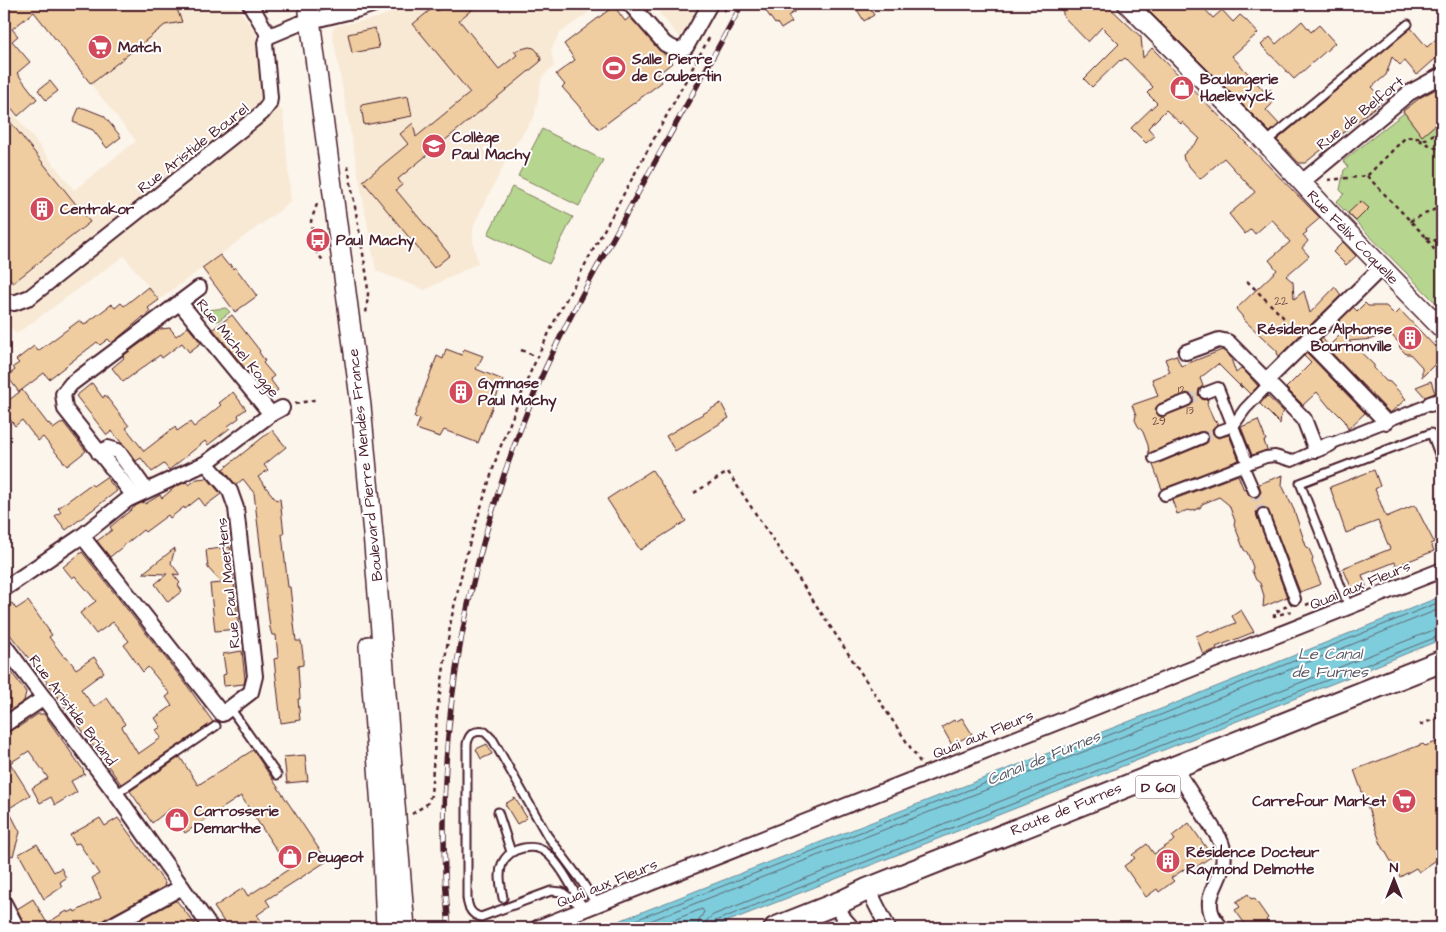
<svg xmlns="http://www.w3.org/2000/svg" width="1446" height="932" viewBox="0 0 1446 932" font-family="'Architects Daughter',sans-serif">
	<rect width="100%" height="100%" fill="#fcf5ec"/>
	<filter id="ink" filterUnits="userSpaceOnUse"><feTurbulence type="fractalNoise" baseFrequency=".02" numOctaves="2"/><feDisplacementMap in="SourceGraphic" scale="10" xChannelSelector="R" yChannelSelector="G"/><feConvolveMatrix kernelMatrix="1 2 1 2 8 2 1 2 1" color-interpolation-filters="sRGB"/></filter>
	<g filter="url(#ink)">
		<g fill="#f8e9d5">
			<path d="M27,4h208l21,29 7,58 20,21 8,90 -132,98 -35,-44 -108,78 -12,-15v-218l70,89 62,-49z"/>
			<path d="M411,4h189l-41,30 -8,16 3,16 -12,11 -8,40 -24,36 -34,67 -3,9v13l5,21 -53,27 -49,-19 -44,-240 4,-5 41,-8z"/>
			<path d="M652,4h47l-19,34z"/>
		</g>
		<g fill="#b6d68f" stroke="#807a5d">
			<path d="M1442,87v222l-106,-107 8,-8 -4,-4 4,-20 4,-3 -5,-6 61,-48 -1,-2 18,-14z"/>
			<path d="M542,129l61,31 -24,46 -61,-30z"/>
			<path d="M512,187l61,30 -24,47 -61,-30z"/>
			<path d="M226,308l4,4 -12,9 -8,-1 -5,-7 2,-3z"/>
		</g>
		<path fill="#7ecddc" stroke="#698795" d="M1442,596v43l-98,40 -633,249h-110l560,-219z"/>
		<g fill="none" stroke-linecap="round" stroke-linejoin="round">
			<g stroke="#5f6572" stroke-width="1">
				<path d="M615,928l548,-214 279,-113"/>
				<path d="M632,928l533,-208 277,-112"/>
				<path d="M653,928l49,-19 2,3 -5,8 -1,8"/>
				<path d="M705,928l2,-8 6,-5 723,-286h6"/>
				<path d="M711,928l1,-4 3,-3 727,-286"/>
			</g>
		</g>
		<g fill="#efcda0" stroke="#4a1f2b" fill-rule="evenodd">
			<path d="M4,4h171l7,18 -17,3 -74,59 -57,-72 -22,17 6,7 -6,5 18,21 -13,11 20,26 -19,17 -14,-17z"/>
			<path d="M446,4h33l-20,16 40,49 18,-14 -3,-4 15,-4 5,1 4,4 3,7 -1,3 -142,117 4,6 -6,5 54,65 -16,13 -71,-87 45,-37 -8,-10 13,-11 3,14 54,-44 -57,-69 21,-17 3,4z"/>
			<path d="M761,4h45l-18,12 4,6 -11,7 -4,-6 -2,1z"/>
			<path d="M864,4h3l7,11 -10,6 -8,-13z"/>
			<path d="M1056,4h50l35,33 2,21 9,-10 168,170 -14,12 1,2 -4,3 5,6 -6,7 7,8 -23,20 7,6 1,17 10,-8 6,22 25,-26 6,8 -63,62 -1,-6 -34,-32 -1,-3 -6,-7 41,-39 -8,-10 21,-18 -18,-23 -17,15 -4,-5 -6,5 -16,-20 26,-22 -31,-34 -24,21 -16,-19 -1,-5 17,-16 -18,-17 -1,2 -15,-14 -18,18 7,8 -9,7 -15,-15 26,-25 -10,-10 6,-6 -28,-29 -4,3 -1,-1 -28,27 -8,-8 35,-35 -17,-17 -14,15 -25,-26v-4z"/>
			<path d="M1142,4h58l13,14 9,-8 11,12 7,-7 6,5 12,13 -26,23 34,37 5,-4 1,15 -6,6 13,14 -9,8z"/>
			<path d="M614,6l11,15 5,-4 42,46 -15,12 5,7 -63,47 -37,-42 3,-2 -9,-11 19,-14 -11,-16z"/>
			<path d="M1302,21l9,11 8,-7 16,18 -41,36 -33,-34 9,-8 6,7z"/>
			<path d="M375,28l4,20 -27,5 -4,-19z"/>
			<path d="M1411,28l16,19 15,-13v19l-25,22 -12,-14 -5,4 -8,-8 -6,18 -14,12 12,13 -79,63h-6l-22,-23z"/>
			<path d="M50,81l8,10 -12,9 -8,-10z"/>
			<path d="M1442,86v33l-20,17 -19,-25 18,-14z"/>
			<path d="M408,96l4,20 -48,9 -3,-20z"/>
			<path d="M79,108h5l20,8 17,21 -14,11 -14,-18 -20,-8z"/>
			<path d="M4,114l86,108 -77,61 -9,-12z"/>
			<path d="M1361,201l8,7 -13,13 -8,-8z"/>
			<path d="M1343,242l13,14 -10,9 -13,-13z"/>
			<path d="M220,255l8,10 2,-1 3,5 2,-2 22,29 -22,16 -33,-44z"/>
			<path d="M148,287l11,13 -11,8 2,3 -38,32 -4,-4 -8,6 -3,-3 -48,37 -5,-6 -25,19 -12,-16 8,-6 -2,-3 6,-4 -3,-3 18,-14 4,5 42,-31 4,5 28,-21 3,4 6,-5 3,3z"/>
			<path d="M1365,303l3,3h18l9,9 5,-5 42,44v3l-20,20v-10l-12,-13h-4l-6,-6 -1,-5 -13,-14 -13,10 -24,2 25,24v3l12,13 4,1 16,17 -16,14 -70,-72 2,-3 7,8 16,-16 -7,-8 15,-15 4,4z"/>
			<path d="M232,315l28,36 -1,1 6,9 -2,2 11,13 -4,3 8,11 -7,5 -5,-1 -53,-65z"/>
			<path d="M188,327l13,16 -12,9 -7,-9 -20,15 -2,-3 -37,27 -11,-14 12,-10 -1,-2 37,-27 10,-1 6,8z"/>
			<path d="M446,349l16,6 2,-6 19,7 -7,13 27,11 -25,63 -34,-13 -4,7 -24,-8 4,-10 -6,-2 23,-61 6,3z"/>
			<path d="M1222,350l8,6 6,17 6,-5 16,18 -8,8 -10,-10 2,4 -24,-24 -18,14 3,8 -4,3 -1,6 5,5 5,-1 -1,5 7,17 3,1 1,2 -6,5 1,5 5,4 11,-3 10,25 -77,29 -9,-24 52,-21 3,-2v-6l-2,-4h-7l-50,22 -1,-9 -5,-13 -5,-6 -3,-6 1,-5 -4,-10 26,-9 -6,-17 18,-7 -5,-13 11,-4 5,11zM1187,393l7,5v3l-4,5 -26,10 -3,1 -5,-4 -1,-4 4,-5z"/>
			<path d="M1307,353l58,60 -17,16 -3,-8 -12,-12 -3,-1 -13,-16 -14,13 -17,-17 25,-25 -7,-7z"/>
			<path d="M1431,381l4,12 -10,4 -9,-10z"/>
			<path d="M92,383l11,15 2,-3 24,31 -3,2 18,23 31,-24 2,4 13,-9 4,5 27,-22 -2,-2 14,-11 13,17 -8,6 1,3 -11,8 2,2 -22,17 -3,-4 -36,29 -5,-6 -12,8 -11,-14 -5,3 -24,-30 -5,4 -31,-39z"/>
			<path d="M22,390l26,34 1,-1 4,6 10,-7 23,29 -19,15 -24,-29 -5,4 -16,-21 -7,6 -9,-12 2,-2 -4,-8z"/>
			<path d="M1267,396l17,16 -3,3 -1,9 -20,-20z"/>
			<path d="M721,403l8,15 -54,33 -9,-15z"/>
			<path d="M1258,420l8,20 -2,1 3,9 -15,5 -11,-28z"/>
			<path d="M272,430l14,17 -22,18 4,5 -10,7 18,23 4,-1 4,35h-2l6,53h2l6,54h5l2,14v10l-5,1 2,33h-2l2,21 -19,3 -7,-64 4,-1 -2,-23h-4l-2,-7 -16,-135 -11,-14 -7,6 -13,-16z"/>
			<path d="M652,470l34,51 -46,29 -33,-51z"/>
			<path d="M1374,470l6,16 -5,3 11,28 29,-12 19,37 -3,2 3,7 -38,15 -1,-4 -33,13 5,14 -13,5 -11,-26 47,-19 -12,-28 -32,12 -16,-46z"/>
			<path d="M1238,475l6,15 2,-1 4,7 4,2 5,-3 2,-3 -2,-8 24,-9 -1,10 12,25 12,36 3,3 4,9 -1,4 9,22 -21,8 -31,-80 -4,-5 -5,1 -4,4 1,4 30,81 -24,10 1,-11 -4,-13 -4,-3 -4,-9 1,-4 -6,-15 -3,-2 -10,-26 1,-3 -6,-16 -10,-8 -17,7 -2,4 -8,3 -4,-1 -11,4 -5,-14z"/>
			<path d="M106,477l11,14 -51,39 -11,-14 6,-4 -3,-4 33,-24 2,2z"/>
			<path d="M207,478l14,16 -16,12 -6,-8 -14,11 -1,-2 -14,11 -2,-3 -23,17 -2,-2 -33,27 -13,-16 15,-11 -2,-3 27,-22 7,-3 1,2 15,-9 2,3 13,-11 11,-5 3,3 8,-6z"/>
			<path d="M230,547l9,82 -24,2 -5,-47 12,-1 -14,-15 -2,-18z"/>
			<path d="M175,548l-4,15 9,12 -7,-1 7,9 -2,2 4,6 -14,11 -13,-18 12,-10 -24,-1z"/>
			<path d="M82,552l104,132 27,38 -92,62 -76,-105 -41,-52v-19l8,-5 4,6 12,-8 24,34 -3,2 16,21 2,-1 9,12 18,-12 10,15 -23,17 13,18 13,-9 18,26 -3,3 16,27 23,-16 -5,-8 5,-3 -6,-9 17,-12 -6,-9 4,-3 -22,-27 -5,5 -19,-27 5,-4 -16,-19 -17,12 -16,-21 16,-12 -21,-25 -3,2 -9,-11z"/>
			<path d="M1241,610l13,22 -38,15 1,2 -14,5 -7,-18 14,-6 1,3 25,-10 -4,-7z"/>
			<path d="M242,651l3,28 -1,5 -20,2 -1,-11 3,-1 -3,-20z"/>
			<path d="M4,662l22,30 -2,9 -20,14z"/>
			<path d="M38,714h6l40,57 -1,1 2,2 -14,7 6,11 -22,13 -4,-8 -11,6 -8,-15 16,-10 -19,-27 -19,12 20,32 -22,14 12,23 -7,24 -9,-3v-119l14,-8 -1,2z"/>
			<path d="M962,718l10,16 -20,11 -10,-18 12,-7 1,2z"/>
			<path d="M1442,740v116l-23,16 -3,-4 -16,9 -19,-33 -27,-74 69,-26 2,2z"/>
			<path d="M487,744l5,10 -11,5 -5,-10z"/>
			<path d="M253,750l74,111 -61,39 4,6 -13,9 9,13h-38l-14,-21 29,-19 5,8 41,-27 -48,-73 -56,37 -15,-24 -18,14 -22,-32 50,-34 18,28z"/>
			<path d="M305,755l3,26 -21,2 -3,-26z"/>
			<path d="M515,798l12,20 -10,6 -12,-20z"/>
			<path d="M100,818l5,8 13,-8 47,65 -1,4 -61,33 -4,4 -1,4h-72l-9,-19 16,-10 14,24 20,-12 1,2 6,-3 1,2 26,-14 -9,-20 7,-4 -20,-31 -4,1 -5,-9z"/>
			<path d="M1189,823l23,33 -17,12 -3,-4 -21,14 3,3 -15,11 -2,-3 -11,8 -22,-31 11,-8 -3,-3 15,-11 7,10 21,-14 -3,-4z"/>
			<path d="M37,844l17,28 7,-4 5,10 -6,4 2,5 -18,12 -25,-45z"/>
			<path d="M1248,894l3,5 3,-1 14,20 -2,2 6,8h-24l-13,-18 5,-3 -4,-5z"/>
			<path d="M175,901h2l21,27h-73z"/>
		</g>
		<g fill="none" stroke-linecap="round" stroke-linejoin="round">
			<g stroke="#d8cac5" stroke-width="10" stroke-dasharray="10 5" stroke-linecap="butt">
				<path d="M1187,400l18,-7"/>
				<path d="M1202,438l17,-7"/>
				<path d="M1254,491l9,23"/>
			</g>
			<defs>
				<g id="service">
					<path d="M1266,142l142,-118"/>
					<path d="M1349,607l-49,-124 131,-50 11,29"/>
					<path d="M230,708l47,67"/>
					<path d="M116,794l100,-68"/>
					<path d="M498,812l13,40"/>
					<path d="M503,898c-2,-11 -5,-24 -1,-34 7,-17 33,-22 46,-10 14,13 24,34 34,51"/>
					<path d="M585,909l-23,-17 -11,-1 -70,26c-10,-2 -13,-9 -14,-19v-154c2,-11 8,-14 18,-12l8,8 54,95 33,44 17,26"/>
				</g>
				<g id="pedestrian">
					<path d="M1205,393l13,-5 30,76"/>
					<path d="M1162,410l25,-10"/>
					<path d="M1219,431l14,-5 12,-17 24,-25"/>
					<path d="M1330,444l100,-40"/>
					<path d="M1154,458l48,-20"/>
					<path d="M1243,466l11,25"/>
					<path d="M1165,495l101,-38 9,-1 17,5 24,-11"/>
					<path d="M1263,514l32,85"/>
				</g>
				<g id="minor">
					<path d="M250,4l19,32"/>
					<path d="M630,4l35,40 12,6 9,-3 24,-43"/>
					<path d="M1302,182l107,-89 33,-18"/>
					<path d="M4,300l10,3 16,-6 232,-184 7,-9 1,-6 -5,-55 2,-6 31,-13 58,-14 19,-6"/>
					<path d="M180,303l91,111"/>
					<path d="M1307,340l79,82"/>
					<path d="M1186,352l33,-12 9,2 76,77 12,31 14,-6"/>
					<path d="M1266,381l116,-114"/>
					<path d="M1430,404l12,-4"/>
					<path d="M99,453l9,-5 10,3 28,39"/>
					<path d="M134,496l-69,-87 -2,-15 8,-10 128,-96"/>
					<path d="M82,536l140,178 29,-22 4,-16 -19,-168 -6,-17 -24,-28"/>
					<path d="M4,589l78,-53 45,-36 79,-37 65,-49 11,-6"/>
					<path d="M4,645l112,149 95,134"/>
					<path d="M4,725l40,-27"/>
					<path d="M1175,766l6,12 38,60c17,34 -18,50 -7,77 2,5 6,9 9,13"/>
					<path d="M868,889l20,39"/>
					<path d="M4,903l13,25"/>
					<path d="M836,904l8,15 8,9"/>
					<path d="M107,928l75,-41"/>
					<path d="M537,928l905,-358"/>
				</g>
				<path id="tertiary" d="M1127,4l132,132 79,86 104,107"/>
				<g id="secondary">
					<path d="M308,4l53,402 13,139 31,383"/>
					<path d="M369,646l12,161 5,121"/>
				</g>
				<path id="primary" d="M775,928l68,-27 25,-12 574,-228"/>
			</defs>
			<use href="#service" stroke="#4a1f2b" stroke-width="11"/>
			<use href="#pedestrian" stroke="#4a1f2b" stroke-width="14"/>
			<use href="#minor" stroke="#4a1f2b" stroke-width="18"/>
			<use href="#tertiary" stroke="#4a1f2b" stroke-width="21"/>
			<use href="#secondary" stroke="#4a1f2b" stroke-width="22"/>
			<use href="#primary" stroke="#4a1f2b" stroke-width="25"/>
			<g stroke="#4a1f2b" stroke-width="2.5" stroke-dasharray="4 4" stroke-linecap="butt">
				<path d="M724,11l4,-7"/>
				<path d="M1419,140l23,11"/>
				<path d="M348,166l19,111 1,17 -2,20"/>
				<path d="M1367,176l58,60 17,25"/>
				<path d="M1328,180l39,-4 39,-39 20,2 16,-10"/>
				<path d="M317,204l-6,17 3,28 11,14"/>
				<path d="M1410,221l32,-15"/>
				<path d="M1426,237l16,6"/>
				<path d="M1247,281l37,37"/>
				<path d="M521,350l17,7"/>
				<path d="M295,404l23,-5"/>
				<path d="M694,493l34,-21 192,290"/>
				<path d="M1306,605l12,-5 4,1 1,3"/>
				<path d="M1287,606l-13,7v3l18,-5"/>
				<path d="M1420,725l17,-7"/>
				<path d="M412,814l15,-10 4,-9 6,-82 14,-93 15,-65 32,-102 32,-80 27,-57 152,-278"/>
			</g>
			<use href="#service" stroke="#fff" stroke-width="7"/>
			<use href="#pedestrian" stroke="#fff" stroke-width="10"/>
			<use href="#minor" stroke="#fff" stroke-width="14"/>
			<use href="#tertiary" stroke="#fff" stroke-width="18"/>
			<use href="#secondary" stroke="#fff" stroke-width="19"/>
			<use href="#primary" stroke="#fff" stroke-width="21"/>
			<defs>
				<path id="rail" d="M449,928c-19,-188 16,-369 89,-543 24,-56 55,-110 84,-163 40,-73 80,-146 120,-218"/>
			</defs>
			<use href="#rail" stroke="#4a1f2b" stroke-width="5.5"/>
			<use href="#rail" stroke="#fff" stroke-width="4" stroke-dasharray="11" stroke-linecap="butt"/>
		</g>
	</g>
	<defs>
		<symbol id="supermarket-disc" viewBox="-11 -11 22 22"><circle r="9.5" fill="#d1495b" stroke="#fff"/><path d="M-6-5.5h2.5l.6 2H6L4.5 2H-2.5L-4.4-4H-6ZM-1.5 3.2a1.3 1.3 0 1 0 .1 0ZM3 3.2a1.3 1.3 0 1 0 .1 0Z" fill="#fff"/></symbol>
		<symbol id="stadium-disc" viewBox="-11 -11 22 22"><circle r="9.5" fill="#d1495b" stroke="#fff"/><path d="M0-5a6.5 5 0 1 0 0 10a6.5 5 0 1 0 0-10ZM-3.5-1.8h7v3.6h-7Z" fill="#fff"/></symbol>
		<symbol id="shop-disc" viewBox="-11 -11 22 22"><circle r="9.5" fill="#d1495b" stroke="#fff"/><path d="M-5-2.5h2.3a2.7 3.5 0 0 1 5.4 0H5L5.5 6h-11ZM-1.5-2.5h3a1.5 2.3 0 0 0-3 0Z" fill="#fff"/></symbol>
		<symbol id="school-disc" viewBox="-11 -11 22 22"><circle r="9.5" fill="#d1495b" stroke="#fff"/><path d="M0-5L7-2L0 1L-7-2ZM-4 1L0 2.5L4 1V4Q0 6-4 4Z" fill="#fff"/></symbol>
		<symbol id="building-disc" viewBox="-11 -11 22 22"><circle r="9.5" fill="#d1495b" stroke="#fff"/><path d="M-4-6H4V6H1V3H-1V6H-4ZM-2.5-4.3h1.7v1.8h-1.7ZM.8-4.3h1.7v1.8H.8ZM-2.5-1h1.7V.8h-1.7ZM.8-1h1.7V.8H.8Z" fill="#fff"/></symbol>
		<symbol id="bus-disc" viewBox="-11 -11 22 22"><circle r="9.5" fill="#d1495b" stroke="#fff"/><path d="M-5-6H5V4H4V6H2V4H-2V6H-4V4H-5ZM-3.5-4V0h7V-4ZM-3.5 1.2v1.5H-2V1.2ZM2 1.2v1.5H3.5V1.2Z" fill="#fff"/></symbol>
	</defs>
	<g fill-rule="evenodd">
		<use href="#supermarket-disc" x="86" y="33" width="28" height="28"/>
		<use href="#stadium-disc" x="600" y="54" width="28" height="28"/>
		<use href="#shop-disc" x="1168" y="74" width="28" height="28"/>
		<use href="#school-disc" x="420" y="132" width="28" height="28"/>
		<use href="#building-disc" x="28" y="195" width="28" height="28"/>
		<use href="#bus-disc" x="304" y="226" width="28" height="28"/>
		<use href="#building-disc" x="1396" y="324" width="28" height="28"/>
		<use href="#building-disc" x="447" y="378" width="28" height="28"/>
		<use href="#supermarket-disc" x="1390" y="787" width="28" height="28"/>
		<use href="#shop-disc" x="163" y="806" width="28" height="28"/>
		<use href="#shop-disc" x="276" y="843" width="28" height="28"/>
		<use href="#building-disc" x="1154" y="847" width="28" height="28"/>
	</g>
	<g text-anchor="middle" stroke-width="4" stroke-linejoin="round" paint-order="stroke">
		<g font-size="12" fill="#734a48">
			<text x="1281" y="305">22</text>
			<text x="1182" y="394">12</text>
			<text x="1190" y="414">13</text>
			<text x="1159" y="425">29</text>
		</g>
		<rect fill="#fff" stroke="#80626b" stroke-width="1" x="1135.5" y="775.5" width="45" height="23" rx="4"/>
		<g font-size="14" font-weight="bold" fill="#4a1f2b">
			<text x="1158" y="792">D 601</text>
		</g>
		<g font-size="15" font-weight="bold" fill="#4a1f2b" stroke="#fff" text-anchor="start">
			<text x="118" y="52">Match</text>
			<text x="632" y="64">Salle Pierre<tspan x="632" dy="17">de Coubertin</tspan></text>
			<text x="1200" y="84">Boulangerie<tspan x="1200" dy="17">Haelewyck</tspan></text>
			<text x="452" y="142">Collège<tspan x="452" dy="17">Paul Machy</tspan></text>
			<text x="60" y="214">Centrakor</text>
			<text x="336" y="245">Paul Machy</text>
			<text x="1392" y="334" text-anchor="end">Résidence Alphonse<tspan x="1392" dy="17">Bournonville</tspan></text>
			<text x="478" y="388">Gymnase<tspan x="478" dy="17">Paul Machy</tspan></text>
			<text x="1386" y="806" text-anchor="end">Carrefour Market</text>
			<text x="194" y="816">Carrosserie<tspan x="194" dy="17">Demarthe</tspan></text>
			<text x="1186" y="857">Résidence Docteur<tspan x="1186" dy="17">Raymond Delmotte</tspan></text>
			<text x="308" y="862">Peugeot</text>
		</g>
		<g font-size="15" fill="#4a1f2b" stroke="#fff">
			<text transform="translate(1360 113) rotate(-39)" y="5">Rue de Belfort</text>
			<text transform="translate(193 148) rotate(-38)" y="5">Rue Aristide Bourel</text>
			<text transform="translate(1353 237) rotate(46)" y="5">Rue Félix Coquelle</text>
			<text transform="translate(238 348) rotate(51)" y="5">Rue Michel Kogge</text>
			<text transform="translate(365 465) rotate(-96)" y="5">Boulevard Pierre Mendès France</text>
			<text transform="translate(228 583) rotate(-96)" y="5">Rue Paul Maertens</text>
			<text transform="translate(1360 585) rotate(-22)" y="5">Quai aux Fleurs</text>
			<text transform="translate(73 710) rotate(53)" y="5">Rue Aristide Briand</text>
			<text transform="translate(983 734) rotate(-22)" y="5">Quai aux Fleurs</text>
			<text transform="translate(1066 809) rotate(-22)" y="5">Route de Furnes</text>
			<text transform="translate(607 883) rotate(-22)" y="5">Quai aux Fleurs</text>
		</g>
		<g font-size="16" font-style="italic" fill="#5c5c69" stroke="#fff">
			<text x="1330" y="659">Le Canal<tspan x="1330" dy="18">de Furnes</tspan></text>
			<text transform="translate(1043 757) rotate(-22)" y="6">Canal de Furnes</text>
		</g>
	</g>
	<rect width="1446" height="932" fill="none" stroke="#fff" stroke-width="20"/>
	<rect x="10" y="10" width="1426" height="912" fill="none" stroke="#4a1f2b" stroke-width="2" filter="url(#ink)"/>
	<g transform="translate(1394 880)" stroke="#ffffff" stroke-width="4" paint-order="stroke">
	<path d="M0-4L9 19L0 12L-9 19Z" fill="#4a1f2b"/>
	<text y="-8" font-size="14" font-weight="bold" text-anchor="middle" fill="#4a1f2b">N</text>
	</g>
</svg>
